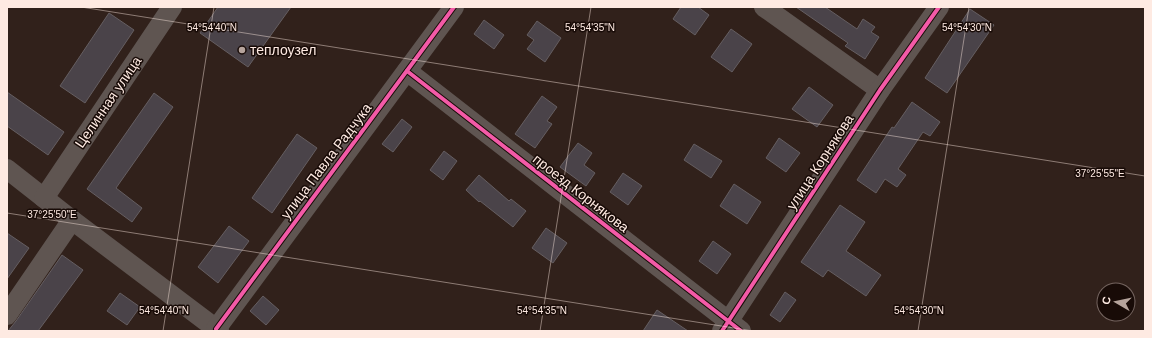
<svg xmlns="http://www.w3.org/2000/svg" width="1152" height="338" viewBox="0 0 1152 338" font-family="Arial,sans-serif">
	<rect width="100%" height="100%" fill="#31211b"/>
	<g fill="#4a4349" stroke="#655e61">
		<path d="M218,7h73l-43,60 -48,-34z"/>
		<path d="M681,7h17l11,8 -14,20 -22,-16z"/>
		<path d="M796,7h29l32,22 6,-10 12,8 -4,5 8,5 -14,22 -20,-13 3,-3z"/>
		<path d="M970,9l24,16 -47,68 -22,-15z"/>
		<path d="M109,13l25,17 -49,73 -25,-17z"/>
		<path d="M484,20l20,15 -10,14 -20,-15z"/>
		<path d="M537,21l24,17 -16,24 -18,-13 7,-9 -7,-5z"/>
		<path d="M731,29l21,15 -20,28 -21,-15z"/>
		<path d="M809,87l24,18 -16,22 -25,-18z"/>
		<path d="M7,92l57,40 -16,23 -41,-29z"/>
		<path d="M154,93l19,14 -57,81 26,20 -10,14 -45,-33z"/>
		<path d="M542,96l15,11 -10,14 5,3 -17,24 -20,-14z"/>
		<path d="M912,102l28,20 -10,14 -7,-4 -25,37 8,6 -9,12 -12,-8 -9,14 -19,-13 35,-53 2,1z"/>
		<path d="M402,119l10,8 -19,25 -11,-8z"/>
		<path d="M297,134l20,14 -45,65 -20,-15z"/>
		<path d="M779,138l21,15 -14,19 -20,-14z"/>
		<path d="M578,143l14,10 -8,12 11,8 -9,13 -26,-19z"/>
		<path d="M694,144l28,17 -11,17 -27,-18z"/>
		<path d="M444,151l13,10 -14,19 -13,-10z"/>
		<path d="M623,173l19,13 -14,19 -18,-13z"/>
		<path d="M479,175l30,26 2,-2 15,12 -13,16 -33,-26 -1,1 -13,-12z"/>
		<path d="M734,184l27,18 -14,22 -27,-18z"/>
		<path d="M840,205l25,17 -19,29 35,24 -15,21 -38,-26 -5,7 -22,-15z"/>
		<path d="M229,226l20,15 -31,42 -20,-16z"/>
		<path d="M546,228l21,15 -14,20 -21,-15z"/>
		<path d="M7,233l22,15 -22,31z"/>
		<path d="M713,241l18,13 -14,20 -18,-13z"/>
		<path d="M62,255l21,15 -45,61h-30l8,-10z"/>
		<path d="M785,292l11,8 -16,22 -10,-7z"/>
		<path d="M120,293l20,14 -13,18 -20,-14z"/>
		<path d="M263,296l16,14 -13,15 -16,-14z"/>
		<path d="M657,310l31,21h-45z"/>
	</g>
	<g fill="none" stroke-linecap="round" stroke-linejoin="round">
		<g stroke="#5f5551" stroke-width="20">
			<path d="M764,7l116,83"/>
			<path d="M407,71l334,260"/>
			<path d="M7,169l65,51 147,111"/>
			<path d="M44,198l128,-191"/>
			<path d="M7,315l65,-95"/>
			<path d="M216,329l238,-322"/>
			<path d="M722,331l158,-241 59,-83"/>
		</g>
		<defs>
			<g id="cycleway">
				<path d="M407,71l334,260"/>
				<path d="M216,329l238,-322"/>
				<path d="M722,331l158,-241 59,-83"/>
			</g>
		</defs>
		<use href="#cycleway" stroke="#180b07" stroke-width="6"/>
		<use href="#cycleway" stroke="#f35aa7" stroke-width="4"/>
	</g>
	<path fill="none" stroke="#feeae2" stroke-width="1" stroke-opacity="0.45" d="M81,7l1064,169M7,213l746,118M163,331l51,-324M540,331l51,-324M918,331l51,-324"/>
	<circle fill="#b6a49c" stroke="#180b07" stroke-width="1.5" cx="242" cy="50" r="4"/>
	<g text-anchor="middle" stroke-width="3" stroke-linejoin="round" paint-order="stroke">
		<g font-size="14" fill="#feeae2" stroke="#180b07" text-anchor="start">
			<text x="250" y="55">теплоузел</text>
		</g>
		<g font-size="14" fill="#feeae2" stroke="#180b07">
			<text transform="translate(108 102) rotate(-56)" y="5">Целинная улица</text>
			<text transform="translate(326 161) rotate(-53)" y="5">улица Павла Радчука</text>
			<text transform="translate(820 162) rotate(-57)" y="5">улица Корнякова</text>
			<text transform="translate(581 193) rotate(38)" y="5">проезд Корнякова</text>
		</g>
	</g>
	<g font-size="10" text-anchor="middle" fill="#feeae2" stroke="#180b07" stroke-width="3" stroke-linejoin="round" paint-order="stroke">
		<text x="212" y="31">54°54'40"N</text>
		<text x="590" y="31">54°54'35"N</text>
		<text x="967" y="31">54°54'30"N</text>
		<text x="1100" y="177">37°25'55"E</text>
		<text x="52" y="218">37°25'50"E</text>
		<text x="164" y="314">54°54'40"N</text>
		<text x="542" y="314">54°54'35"N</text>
		<text x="919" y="314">54°54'30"N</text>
	</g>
	<rect width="1152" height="338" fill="none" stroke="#feeae2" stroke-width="16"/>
	<g transform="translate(1116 302) rotate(279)"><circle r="19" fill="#180b07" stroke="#74645f"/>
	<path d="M0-3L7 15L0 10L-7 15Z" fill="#b6a49c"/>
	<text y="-6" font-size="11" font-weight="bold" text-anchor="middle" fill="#feeae2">С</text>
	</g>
</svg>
